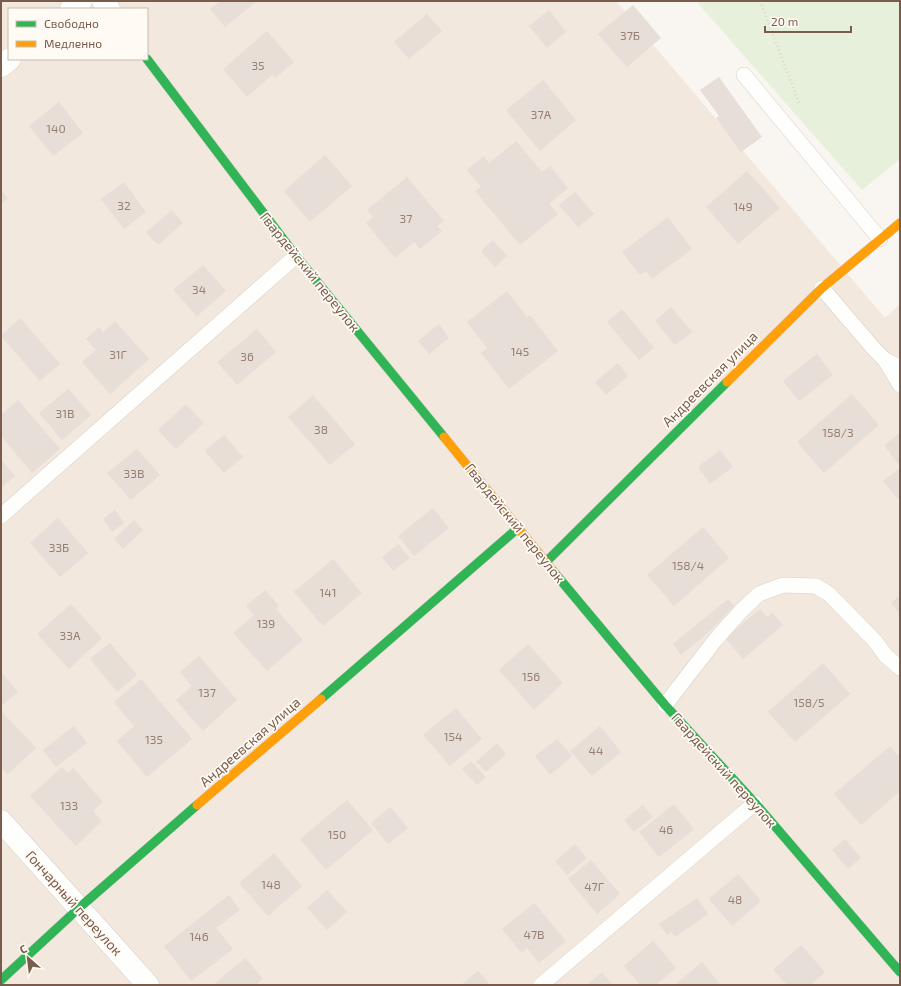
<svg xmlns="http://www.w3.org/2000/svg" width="901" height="986" viewBox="0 0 901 986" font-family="'Exo 2',sans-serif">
	<rect width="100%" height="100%" fill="#f9f5f0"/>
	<path fill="#f2e8de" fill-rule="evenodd" d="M1,1h615l269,317 15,-14v681h-899zM9,9h138v50h-138z"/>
	<path fill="#e7f0db" d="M696,1h204v158l-38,31z"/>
	<g fill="#e6ded7">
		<path d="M220,1h37l-32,26 -15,-18z"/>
		<path d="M633,5l28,33 -34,29 -29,-33z"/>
		<path d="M549,10l17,22 -19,16 -18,-22z"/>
		<path d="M427,14l15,17 -33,28 -15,-17z"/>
		<path d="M267,31l27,31 -19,16 -3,-3 -25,22 -24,-28z"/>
		<path d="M719,77l43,60 -21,15 -25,-34 3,-2 -19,-26z"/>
		<path d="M543,80l33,40 -36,31 -34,-41z"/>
		<path d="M59,102l24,31 -30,23 -24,-30z"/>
		<path d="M516,141l26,31 8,-6 18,22 -19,16 9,10 -38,31 -45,-54 6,-4 -14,-17 17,-14 5,7z"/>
		<path d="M325,155l27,31 -42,36 -26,-31z"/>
		<path d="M747,171l33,37 -42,36 -32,-37z"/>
		<path d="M407,177l37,44 -7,5 5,5 -22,18 -6,-7 -19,16 -29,-35 7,-6 -6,-7z"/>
		<path d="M124,182l22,30 -22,17 -23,-30z"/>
		<path d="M1,190l7,8 -7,6z"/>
		<path d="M575,192l19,22 -16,13 -19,-22z"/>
		<path d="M172,210l11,13 -25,22 -12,-13z"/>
		<path d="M668,217l24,32 -40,30 -6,-8 -6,4 -18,-23z"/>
		<path d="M493,240l14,16 -12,11 -14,-16z"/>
		<path d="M203,265l23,26 -29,25 -24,-26z"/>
		<path d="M507,291l20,26 3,-2 28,36 -49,38 -28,-36 6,-5 -20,-26z"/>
		<path d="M671,307l21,25 -17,13 -20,-24z"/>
		<path d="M622,309l32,39 -15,12 -32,-38z"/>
		<path d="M20,318l40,46 -20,17 -39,-45z"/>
		<path d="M115,321l34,38 -39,35 -28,-32 14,-12 -10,-11 13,-12 4,5z"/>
		<path d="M439,324l10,14 -20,16 -11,-13z"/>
		<path d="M257,329l19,23 -39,33 -20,-23z"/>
		<path d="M817,354l16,21 -34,26 -16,-20z"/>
		<path d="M618,363l10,13 -22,19 -11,-13z"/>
		<path d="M68,389l23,26 -29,25 -23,-27z"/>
		<path d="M852,394l27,31 -55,48 -27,-31z"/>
		<path d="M313,395l42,49 -25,21 -42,-48z"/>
		<path d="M18,400l42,49 -28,24 -31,-37v-21z"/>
		<path d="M186,404l18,19 -28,26 -18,-19z"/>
		<path d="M900,433v29l-2,2 -14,-19z"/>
		<path d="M224,435l19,22 -19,16 -19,-22z"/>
		<path d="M137,449l23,26 -29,25 -24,-27z"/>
		<path d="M720,450l13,17 -23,17 -12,-17z"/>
		<path d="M1,459l14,17 -14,12z"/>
		<path d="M900,468v33l-17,-20z"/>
		<path d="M433,508l16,20 -35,28 -16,-20z"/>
		<path d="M115,510l9,13 -12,9 -9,-13z"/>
		<path d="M58,518l30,35 -28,24 -30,-34z"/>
		<path d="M134,520l9,10 -20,19 -9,-10z"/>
		<path d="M703,527l26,31 -55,48 -27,-31z"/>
		<path d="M398,544l12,14 -17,13 -11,-14z"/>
		<path d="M333,559l29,34 -39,33 -29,-34z"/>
		<path d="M265,590l14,16 -3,3 27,31 -36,31 -34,-38 21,-18 -8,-9z"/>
		<path d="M900,595v19l-9,-11z"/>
		<path d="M728,599l6,7 -25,26 -28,23 -8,-11z"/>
		<path d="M71,604l31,34 -33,31 -32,-35z"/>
		<path d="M760,609l7,8 5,-4 11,12 -40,34 -18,-21z"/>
		<path d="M110,643l27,32 -20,17 -27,-33z"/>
		<path d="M528,644l35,39 -29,27 -35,-40z"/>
		<path d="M199,656l38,44 -34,31 -27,-31 16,-14 -12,-14z"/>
		<path d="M823,663l27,31 -55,48 -27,-30z"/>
		<path d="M3,674l15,18 -17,14v-31z"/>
		<path d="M141,679l51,60 -45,38 -30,-36 17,-15 -20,-24z"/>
		<path d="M456,708l26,31 -32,27 -27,-31z"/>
		<path d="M1,711l35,37 -28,26 -7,-7z"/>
		<path d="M74,726l13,17 -31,24 -13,-17z"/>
		<path d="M600,726l21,26 -29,24 -22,-25z"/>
		<path d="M557,739l15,17 -22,19 -15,-19z"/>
		<path d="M497,743l9,11 -20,18 -10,-10z"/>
		<path d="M890,746l10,12v33l-39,34 -27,-31z"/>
		<path d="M471,761l15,16 -9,8 -15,-16z"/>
		<path d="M62,767l6,6 5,-5 30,34 -10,9 9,10 -26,25 -46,-50z"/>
		<path d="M347,800l26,30 -47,40 -26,-31z"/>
		<path d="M674,804l20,25 -35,28 -20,-25z"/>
		<path d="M643,805l10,12 -19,15 -10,-12z"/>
		<path d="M390,807l18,21 -20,16 -17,-21z"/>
		<path d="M845,839l16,19 -13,11 -16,-19z"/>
		<path d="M575,844l12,14 -20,17 -12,-14z"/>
		<path d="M274,853l28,33 -34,30 -29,-33z"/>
		<path d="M591,860l29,34 -23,20 -29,-35z"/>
		<path d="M738,874l23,27 -29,25 -23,-27z"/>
		<path d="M327,890l20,22 -20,18 -20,-22z"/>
		<path d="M229,895l11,15 -24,18 17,21 -42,32 -27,-35z"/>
		<path d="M697,898l11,16 -33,23 -4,-5 -4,3 -8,-11z"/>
		<path d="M534,903l32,38 -27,22 -12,-15 -5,5 -20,-24z"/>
		<path d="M653,941l23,27 -20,17h-16l-16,-19z"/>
		<path d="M801,945l24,27 -14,13h-24l-14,-15z"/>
		<path d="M245,958l18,21 -7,6h-43z"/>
		<path d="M702,962l19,23h-42l-2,-2z"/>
		<path d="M478,971l11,12 -2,2h-26z"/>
		<path d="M602,972l11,13h-26z"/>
	</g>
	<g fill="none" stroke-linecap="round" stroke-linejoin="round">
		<defs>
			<g id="lane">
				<path d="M744,75l136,164"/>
				<path d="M822,288l52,61 11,11 15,7"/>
				<path d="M885,360l15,25"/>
				<path d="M1,516l295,-260"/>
				<path d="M665,705l51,-66 25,-28 18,-17 24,-9 33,1 13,8 46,47 11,15 14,12"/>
				<path d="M541,985l214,-182"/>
			</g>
			<g id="street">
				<path d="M103,1l6,8"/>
				<path d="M71,9l10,-8"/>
				<path d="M1,66l9,-7"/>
				<path d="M1,821l147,164"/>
			</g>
			<g id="fast">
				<path d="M147,59l149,197 148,181"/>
				<path d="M546,562l181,-180"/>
				<path d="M553,571l112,134 90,98 145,169"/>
				<path d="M321,699l197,-171"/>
				<path d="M1,980l78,-72 118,-103"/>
			</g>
			<g id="slow">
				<path d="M727,382l95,-94 78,-65"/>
				<path d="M444,437l109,134"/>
				<path d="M197,805l124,-106"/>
			</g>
		</defs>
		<use href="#lane" stroke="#d7d1cb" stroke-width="16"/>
		<use href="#street" stroke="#d7d1cb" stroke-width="23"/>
		<use href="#fast" stroke="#d9d2cb" stroke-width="10"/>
		<use href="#slow" stroke="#d9d2cb" stroke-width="10"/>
		<path stroke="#dcd5d0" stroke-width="2.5" stroke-dasharray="1 3" stroke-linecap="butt" d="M760,1l39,102"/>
		<use href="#lane" stroke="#fefefd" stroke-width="15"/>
		<use href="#street" stroke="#fefefd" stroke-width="22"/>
		<use href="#fast" stroke="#30b455" stroke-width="9"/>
		<use href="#slow" stroke="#ff9f0a" stroke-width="9"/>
	</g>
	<g text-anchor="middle" stroke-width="3.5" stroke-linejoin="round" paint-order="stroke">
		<g font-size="12" fill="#977e72">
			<text x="630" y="40">37Б</text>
			<text x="258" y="70">35</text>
			<text x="541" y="119">37А</text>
			<text x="56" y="133">140</text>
			<text x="124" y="210">32</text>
			<text x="743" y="211">149</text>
			<text x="406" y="223">37</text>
			<text x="199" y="294">34</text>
			<text x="520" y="356">145</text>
			<text x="118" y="359">31Г</text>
			<text x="247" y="361">36</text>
			<text x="65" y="418">31В</text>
			<text x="321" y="434">38</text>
			<text x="838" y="437">158/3</text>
			<text x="134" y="478">33В</text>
			<text x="59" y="552">33Б</text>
			<text x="688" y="570">158/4</text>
			<text x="328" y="597">141</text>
			<text x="266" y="628">139</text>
			<text x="70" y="640">33А</text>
			<text x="531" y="681">156</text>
			<text x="207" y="697">137</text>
			<text x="809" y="707">158/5</text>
			<text x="453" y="741">154</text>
			<text x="154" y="744">135</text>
			<text x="596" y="755">44</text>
			<text x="69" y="810">133</text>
			<text x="666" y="834">46</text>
			<text x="337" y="839">150</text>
			<text x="271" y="889">148</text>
			<text x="594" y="891">47Г</text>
			<text x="735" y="904">48</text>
			<text x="534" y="939">47В</text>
			<text x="199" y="941">146</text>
		</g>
		<g font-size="14" fill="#7a5c4d" stroke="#fffaf3">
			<text transform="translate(310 272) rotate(51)" y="5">Гвардейский переулок</text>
			<text transform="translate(710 379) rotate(-45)" y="5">Андреевская улица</text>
			<text transform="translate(515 523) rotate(51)" y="5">Гвардейский переулок</text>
			<text transform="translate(250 742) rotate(-41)" y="5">Андреевская улица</text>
			<text transform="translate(724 770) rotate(48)" y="5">Гвардейский переулок</text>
			<text transform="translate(74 903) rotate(48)" y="5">Гончарный переулок</text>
		</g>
	</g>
	<rect width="901" height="986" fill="none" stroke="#7a5c4d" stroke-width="4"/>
	<rect x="8" y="8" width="140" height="52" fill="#fffaf3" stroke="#cabbb1"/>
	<rect x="16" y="21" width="20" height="6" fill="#30b455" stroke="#cabbb1"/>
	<text x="44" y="28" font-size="12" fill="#7a5c4d">Свободно</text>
	<rect x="16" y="41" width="20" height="6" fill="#ff9f0a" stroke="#cabbb1"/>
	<text x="44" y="48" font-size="12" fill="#7a5c4d">Медленно</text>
	<g transform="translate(28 958) rotate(332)" stroke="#fffaf3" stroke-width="3" paint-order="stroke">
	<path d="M0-3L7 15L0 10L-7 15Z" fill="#7a5c4d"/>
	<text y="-6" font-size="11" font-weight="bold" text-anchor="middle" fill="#7a5c4d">С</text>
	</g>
	<path d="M765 26v6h86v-6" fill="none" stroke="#7a5c4d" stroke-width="2"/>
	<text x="771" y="26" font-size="12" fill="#7a5c4d" stroke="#fffaf3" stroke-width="3" paint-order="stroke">20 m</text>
</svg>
